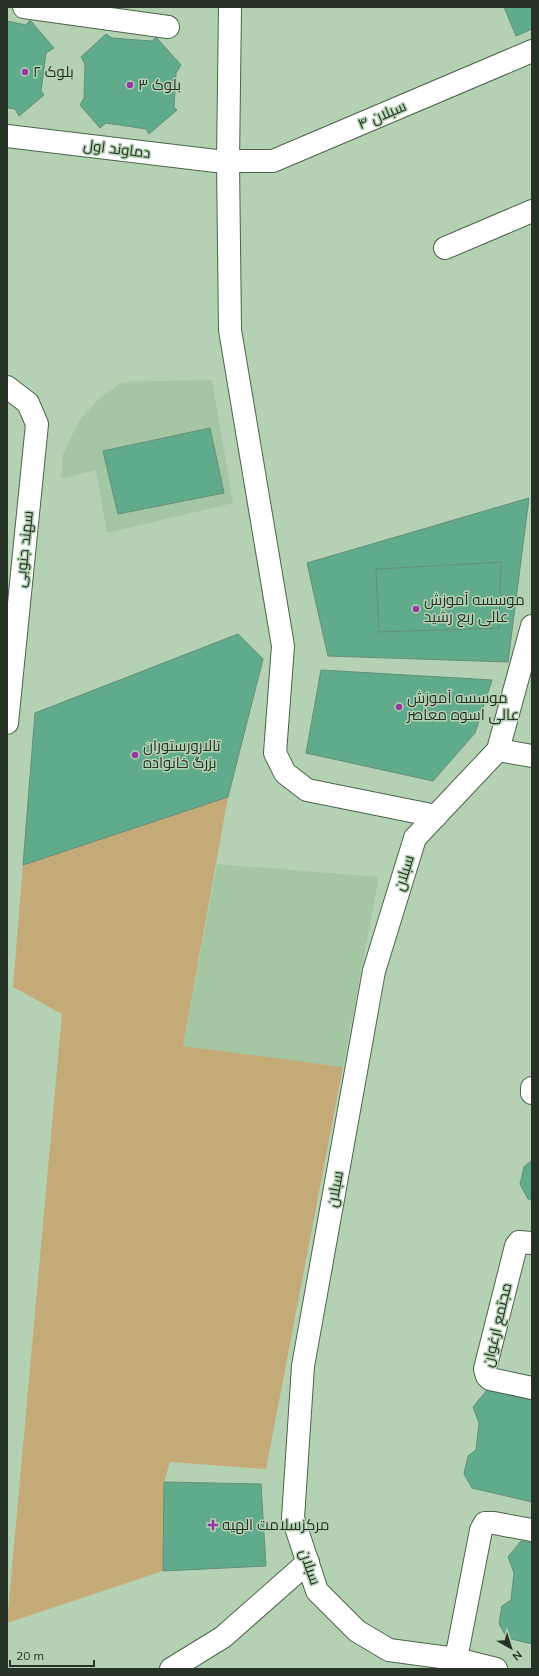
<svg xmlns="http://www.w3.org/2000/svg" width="539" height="1676" viewBox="0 0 539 1676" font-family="Mulish,Cairo,sans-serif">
	<rect width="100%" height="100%" fill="#b4d1b3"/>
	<g fill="#a4c6a3">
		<path d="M212,380l21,123 -126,30 -11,-63 -35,9 2,-25 16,-33 18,-20 25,-19z"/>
		<path d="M217,864l162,13 -36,190 -160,-20z"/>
	</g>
	<path fill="#c3aa77" d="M228,797l-45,249 160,21 -77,402 -96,-7 -6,20 -1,89 -156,52 55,-609 -49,-27 10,-122z"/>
	<g fill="#60ab8b" stroke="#668d7b">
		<path d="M504,7h28v22l-16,7z"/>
		<path d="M30,20l24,28 -8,5 -5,38 3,4 -25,21 -4,-7 -8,-1v-87l19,4z"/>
		<path d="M106,34l6,4 40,3 4,-4 25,28 -5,8 -2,34 3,3 -28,24 -3,-5 -40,-6 -6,5 -20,-23 4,-7 1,-34 -4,-7z"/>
		<path d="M210,428l14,65 -106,21 -15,-63z"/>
		<path d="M529,498l-21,164 -180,-6 -21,-93z"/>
		<path d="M501,562l-2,66 -120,4 -3,-63z"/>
		<path d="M238,634l25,25 -35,138 -205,68 12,-152z"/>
		<path d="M321,670l171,10 -17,53 -42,48 -127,-28z"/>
		<path d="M532,1160v40l-4,-1 -8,-15 4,-17z"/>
		<path d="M487,1390l45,10v102l-60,-14 -8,-14 4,-18 8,-6 3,-27 -6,-16z"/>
		<path d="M164,1482l97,2 5,82 -103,5z"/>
		<path d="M521,1541l11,2v101l-25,-6 -8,-14 3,-18 9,-6 3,-27 -6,-16z"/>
	</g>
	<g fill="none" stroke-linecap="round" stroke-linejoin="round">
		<defs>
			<g id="street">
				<path d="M24,7l144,20"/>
				<path d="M230,7l-2,154 2,169 53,316 -8,107 10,20 22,17 129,26"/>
				<path d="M7,136l209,25h57l259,-110"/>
				<path d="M445,248l87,-37"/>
				<path d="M7,387l21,16 9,21 -30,299"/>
				<path d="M498,750l34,6"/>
				<path d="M532,1088v5"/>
				<path d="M532,1243l-13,-1 -3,4 -31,123 2,7 3,3 42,9"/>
				<path d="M456,1659l25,-129 4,-7h9l38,7"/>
				<path d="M171,1669l52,-32 85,-75"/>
			</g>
			<path id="secondary" d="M496,1669l-40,-10 -67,-9 -32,-19 -40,-40 -24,-73 10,-152 71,-395 41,-133 83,-88 34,-124"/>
		</defs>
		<use href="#street" stroke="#4b654b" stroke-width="24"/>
		<use href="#secondary" stroke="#4b654b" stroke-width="24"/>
		<use href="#street" stroke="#fff" stroke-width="22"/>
		<use href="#secondary" stroke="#fff" stroke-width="22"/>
	</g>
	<g fill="#97379f" stroke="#b4d1b3" stroke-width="1.5">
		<circle cx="25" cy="72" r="4"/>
		<circle cx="130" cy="85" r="4"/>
		<circle cx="416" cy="609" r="4"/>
		<circle cx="399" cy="707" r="4"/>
		<circle cx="135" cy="755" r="4"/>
		<path d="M211 1519h4v4h4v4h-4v4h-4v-4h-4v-4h4z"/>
	</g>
	<g text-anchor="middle" stroke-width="3" stroke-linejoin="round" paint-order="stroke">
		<g font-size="15" fill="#273227" stroke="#b4d1b3" text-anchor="start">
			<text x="33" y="77">بلوک ۲</text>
			<text x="138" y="90">بلوک ۳</text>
			<text x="424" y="605">موسسه آموزش<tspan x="424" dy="17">عالی ربع رشید</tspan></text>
			<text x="407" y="703">موسسه آموزش<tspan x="407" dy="17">عالی اسوه معاصر</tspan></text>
			<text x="143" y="751">تالارورستوران<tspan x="143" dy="17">بزرگ خانواده</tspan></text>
			<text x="222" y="1530">مرکزسلامت الهیه</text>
		</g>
		<g font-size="15" fill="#273227" stroke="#b4d1b3">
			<text transform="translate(382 115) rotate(-23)" y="5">سبلان ۴</text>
			<text transform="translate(117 149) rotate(7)" y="5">دماوند اول</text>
			<text transform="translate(24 549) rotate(-84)" y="5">سهند جنوبی</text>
			<text transform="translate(404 873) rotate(-73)" y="5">سبلان</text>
			<text transform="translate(335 1189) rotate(-80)" y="5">سبلان</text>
			<text transform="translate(497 1325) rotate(-77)" y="5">مجتمع ارغوان</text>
			<text transform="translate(310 1567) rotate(71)" y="5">سبلان</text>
		</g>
	</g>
	<rect width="539" height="1676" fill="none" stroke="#273227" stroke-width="16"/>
	<g transform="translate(511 1648) rotate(141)" stroke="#b4d1b3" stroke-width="3" paint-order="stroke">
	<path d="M0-3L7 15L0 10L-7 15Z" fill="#273227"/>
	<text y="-6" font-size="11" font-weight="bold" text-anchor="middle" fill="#273227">N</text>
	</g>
	<path d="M10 1660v6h84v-6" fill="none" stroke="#273227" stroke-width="2"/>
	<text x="16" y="1660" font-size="12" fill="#273227" stroke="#b4d1b3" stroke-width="3" paint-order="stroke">20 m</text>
</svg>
